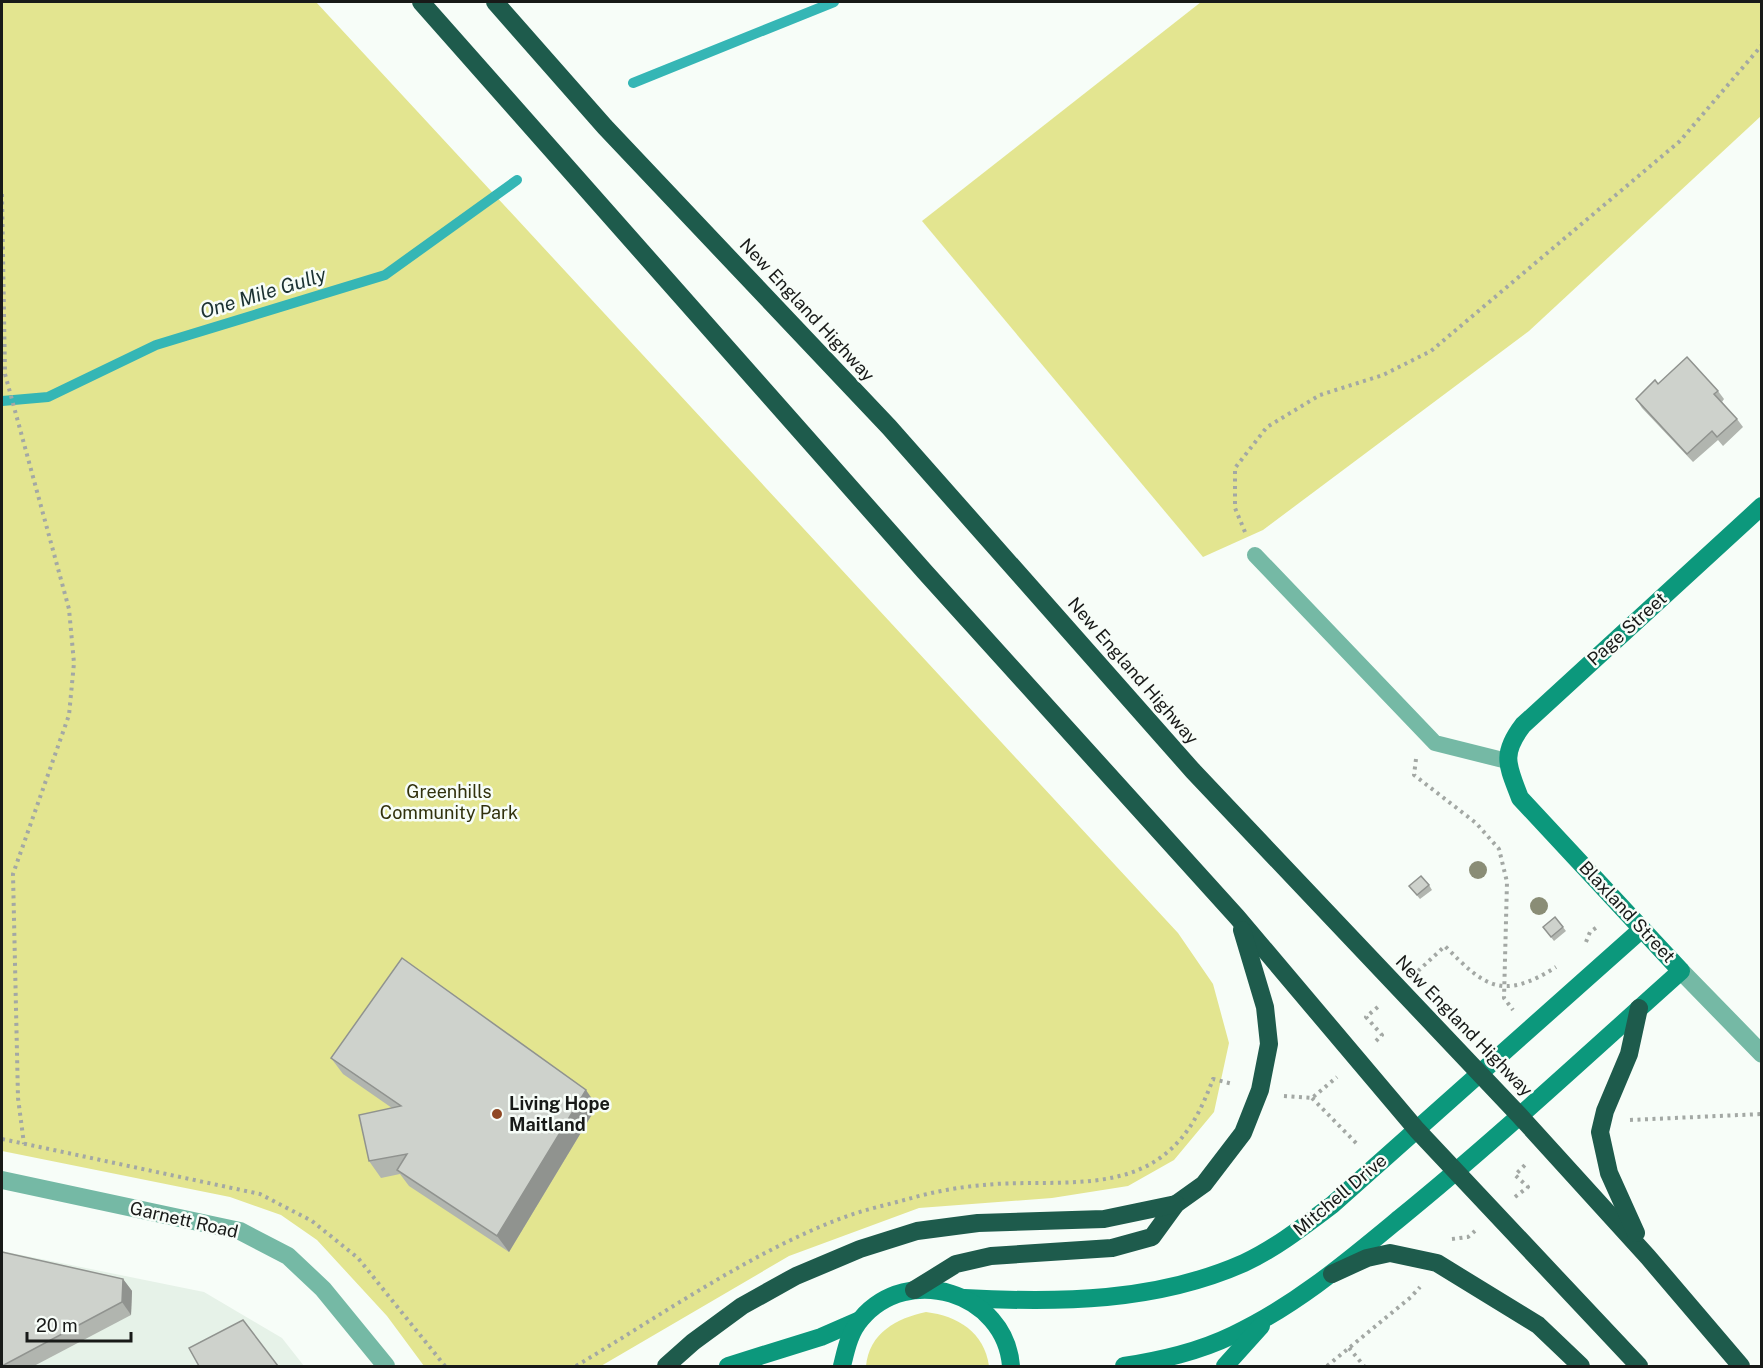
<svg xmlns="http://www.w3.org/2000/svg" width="1763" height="1368" viewBox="0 0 1763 1368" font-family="'Public Sans',sans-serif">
	<rect width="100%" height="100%" fill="#f7fdf8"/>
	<path fill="#e6f2e8" d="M2,1251l202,41 78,46 22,28h-302z"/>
	<g fill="#e3e590">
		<path d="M2,2h314l862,931 35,51 16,59 -15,69 -40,48 -46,26 -76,12 -133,10 -130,48 -188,110h-177l-37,-50 -70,-76 -36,-25 -51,-18 -228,-46z"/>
		<path d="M1201,2h560v114l-232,215 -266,199 -60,27 -281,-336z"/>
		<path d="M926,1312c32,4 58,20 63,54h-123c3,-33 31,-48 60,-54z"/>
	</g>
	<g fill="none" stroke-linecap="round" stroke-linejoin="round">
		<g stroke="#35b6b5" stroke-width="10">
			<path d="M633,83l201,-81"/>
			<path d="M2,401l46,-4 108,-52 229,-70 132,-95"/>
		</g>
		<g stroke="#a3a8a4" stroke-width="4" stroke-dasharray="3 4.5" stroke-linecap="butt">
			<path d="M2,194l3,180 64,235 5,54 -5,52 -56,159 5,224 6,46"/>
			<path d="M1245,532l-10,-24v-40l32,-41 53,-32 63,-20 48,-24 249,-210 82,-96"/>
			<path d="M1416,759l-2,16 62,48 23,26 8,33 -3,116 9,12"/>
			<path d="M1586,942l4,-10 7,-5"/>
			<path d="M1418,971l27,-25c40,41 57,55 111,21"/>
			<path d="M1376,1041l6,-6 -16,-18 13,-11"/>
			<path d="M1284,1096l28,2 25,-21"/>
			<path d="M1312,1098l46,47"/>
			<path d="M1630,1120l132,-6"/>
			<path d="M2,1139l258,55 52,27 46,37 87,108"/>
			<path d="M1515,1197l13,-10 -13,-12 11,-11"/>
			<path d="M1452,1239l16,-2 7,-6"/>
			<path d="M1349,1348l15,18"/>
			<path d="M576,1366c84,-50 175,-114 266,-148 21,-8 44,-13 66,-19 24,-7 51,-12 76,-14 54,-6 125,7 173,-25 30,-20 44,-49 56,-81l20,5"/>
			<path d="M1327,1366l84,-69 9,-10"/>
		</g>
		<path stroke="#75b9a5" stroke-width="16" d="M1255,555l180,188 72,18"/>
		<g stroke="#75b9a5" stroke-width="18">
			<path d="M1681,971l81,83"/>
			<path d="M2,1180l238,51 48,25 35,33 63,77"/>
		</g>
		<g stroke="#0c987c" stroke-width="18">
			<path d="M964,1298c95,5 192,4 280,-35 32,-15 60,-37 88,-58l310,-276"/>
			<path d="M728,1366l93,-29 39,-17"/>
			<path d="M842,1366c4,-16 7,-33 19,-47 47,-56 144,-27 150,47"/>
			<path d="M1124,1366c37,-6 74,-14 109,-31 62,-29 115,-74 167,-117 97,-79 188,-164 281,-247l-161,-173c-12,-32 -20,-43 3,-73l239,-219"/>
			<path d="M1225,1366l36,-40"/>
		</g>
		<g stroke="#1e5b4c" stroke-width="18">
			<path d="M421,2l504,570 312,345 180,213 222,236"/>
			<path d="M495,2l110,125 284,300 304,344 326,344 129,142 93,109"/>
			<path d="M1636,1233l-27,-60 -9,-41 5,-21 24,-57 10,-46"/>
			<path d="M1332,1274l35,-16 23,-5 47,10 101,62 43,41"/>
			<path d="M914,1290l42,-26 35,-8 121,-8 40,-11 24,-33 28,-20 39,-51 17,-43 9,-46 -4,-37 -23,-77"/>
			<path d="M666,1366l27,-24 49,-36 54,-30 64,-27 57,-18 61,-8 126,-4 72,-15"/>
		</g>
	</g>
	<g fill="#8a8d76">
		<circle cx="1478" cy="870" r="9"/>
		<circle cx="1539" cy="906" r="9"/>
	</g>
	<g fill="#b1b5af">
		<path d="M1658,384l60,7 6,8 -2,3 15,17 6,8 -20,19 -5,-6 -25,22 -51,-54 -6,-9z"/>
		<path d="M1429,885l3,5 -12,9 -11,-13z"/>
		<path d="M1555,917l11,14 -12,10 -11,-14z"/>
		<path d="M331,1058l266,48 -88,146 -100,-66 -9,-12 -19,4 -12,-17 23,-53 -49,-34z"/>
		<path d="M123,1279l9,12 -1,24 -97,51h-32z"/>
	</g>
	<g fill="#90938f">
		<path d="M586,1090l11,16 -88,146 -12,-16z"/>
		<path d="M123,1279l9,12 -1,24 -9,-13z"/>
	</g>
	<g fill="#ced2cc" stroke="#90938f" stroke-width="1.5">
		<path d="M1687,357l31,34 -4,3 23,25 -20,18 -5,-6 -25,23 -51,-55 19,-19 3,4z"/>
		<path d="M1421,876l8,9 -12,10 -8,-9z"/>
		<path d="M1555,917l8,10 -12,10 -8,-10z"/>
		<path d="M402,958l184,132 -89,146 -100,-66 10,-16 -38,7 -10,-46 42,-9 -70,-48z"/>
		<path d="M2,1252l121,27 -1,23 -120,64z"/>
		<path d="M243,1320l35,46h-79l-10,-18z"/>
	</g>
	<circle fill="#8f4824" stroke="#f7fdf8" stroke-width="2" cx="497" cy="1114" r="6"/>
	<g text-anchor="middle" stroke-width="5" stroke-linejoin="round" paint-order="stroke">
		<g font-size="18" fill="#181a18" stroke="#f7fdf8">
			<text transform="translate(807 310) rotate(47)" y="6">New England Highway</text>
			<text transform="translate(1627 629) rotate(-42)" y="6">Page Street</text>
			<text transform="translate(1133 671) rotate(49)" y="6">New England Highway</text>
			<text transform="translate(1627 912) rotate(47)" y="6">Blaxland Street</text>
			<text transform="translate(1464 1026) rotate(46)" y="6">New England Highway</text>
			<text transform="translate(1340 1195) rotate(-40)" y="6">Mitchell Drive</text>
			<text transform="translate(184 1220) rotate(13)" y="6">Garnett Road</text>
		</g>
		<g font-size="18" fill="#31310c" stroke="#f7fdf8">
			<text x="449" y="798">Greenhills<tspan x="449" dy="21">Community Park</tspan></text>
		</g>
		<g font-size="18" font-weight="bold" fill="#181a18" stroke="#f7fdf8" text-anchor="start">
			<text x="509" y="1110">Living Hope<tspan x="509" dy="21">Maitland</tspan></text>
		</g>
		<g font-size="20" font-style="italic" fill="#1c3232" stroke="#f7fdf8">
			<text transform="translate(263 293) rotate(-17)" y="7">One Mile Gully</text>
		</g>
	</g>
	<rect width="1763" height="1368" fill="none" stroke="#181a18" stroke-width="6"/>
	<path d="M27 1332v9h104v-9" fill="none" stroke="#181a18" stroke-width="3"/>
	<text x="36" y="1332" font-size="18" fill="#181a18" stroke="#f7fdf8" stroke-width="4.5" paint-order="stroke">20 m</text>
</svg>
